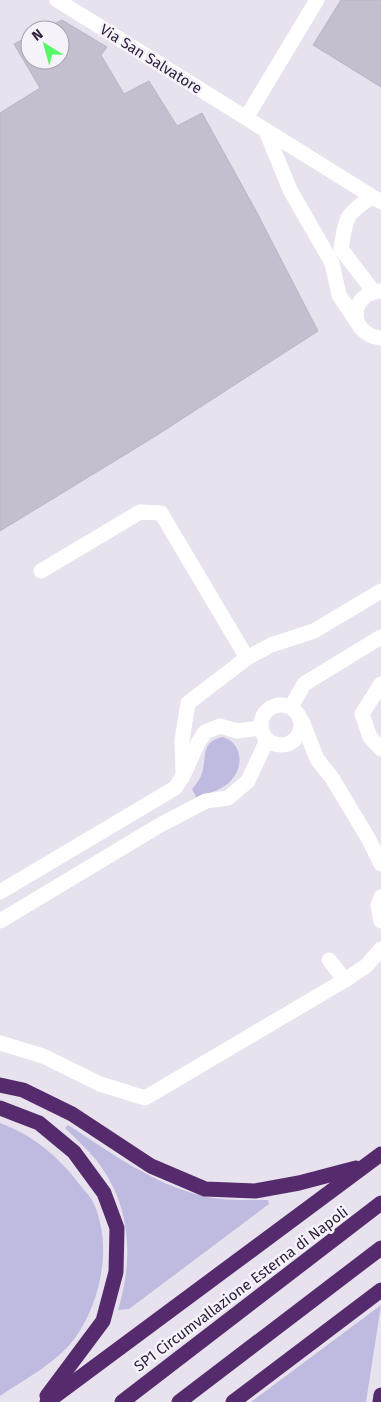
<svg xmlns="http://www.w3.org/2000/svg" width="381" height="1402" viewBox="0 0 381 1402" font-family="'Fira Sans',sans-serif">
	<rect width="100%" height="100%" fill="#e7e2ed"/>
	<g fill="#bfbadf">
		<path d="M223,737c23,8 20,36 3,48 -9,6 -19,9 -30,12l-4,-8c3,-4 7,-8 9,-13 7,-18 -2,-34 22,-39z"/>
		<path d="M0,1123c34,13 58,33 80,62 4,5 9,10 12,15 21,41 10,98 -15,135 -17,26 -52,44 -77,61z"/>
		<path d="M68,1125c42,27 85,59 135,71 21,5 44,4 65,4l1,4 -140,105 -11,1c16,-52 13,-105 -21,-149 -10,-12 -21,-22 -32,-33z"/>
		<path d="M381,1305l-15,97h-115z"/>
	</g>
	<g fill="#c5bece" stroke="#bcb4c7">
		<path d="M341,0h40v87l-68,-42z"/>
		<path d="M62,20l45,27 -6,8 23,39 25,-13 28,45 25,-13 53,96 63,122 -164,106 -154,94v-418l40,-25 -26,-44 16,-8v24h30v-30h-18z"/>
	</g>
	<g fill="none" stroke-linecap="round" stroke-linejoin="round">
		<g stroke="#fff" stroke-width="15">
			<path d="M57,0l324,202"/>
			<path d="M246,118l71,-118"/>
			<path d="M266,131l24,59 42,73 7,32 18,27"/>
			<path d="M372,197c-27,17 -26,21 -31,52l33,43"/>
			<path d="M381,291c-33,2 -33,44 0,47"/>
			<path d="M41,571l99,-59 21,1 86,145 -59,45 -6,38 1,35"/>
			<path d="M247,658l24,-13 43,-14 67,-40"/>
			<path d="M381,684l-19,30 8,23 11,12"/>
			<circle cx="281" cy="725" r="20"/>
			<path d="M291,707l13,-23 77,-47"/>
			<path d="M302,721l15,38 15,19 36,60 13,26"/>
			<path d="M0,892l175,-104 8,-12 15,-33 7,-11 15,-6 17,5 24,-3"/>
			<path d="M381,897l-3,9 3,15"/>
			<path d="M0,921l160,-96 46,-24 22,-3 20,-17 19,-41"/>
			<path d="M329,960l16,20"/>
			<path d="M0,1043l43,13 57,28 45,14 200,-118 21,-14 15,-17"/>
		</g>
		<g stroke="#562b6d" stroke-width="15">
			<path d="M0,1085l23,5 49,24 79,52 54,23 50,2 44,-8 57,-15"/>
			<path d="M0,1108l39,15 35,29 30,41 13,35 -1,44 -13,49 -56,75"/>
			<path d="M47,1402l334,-248"/>
			<path d="M122,1402l259,-199"/>
			<path d="M179,1402l202,-154"/>
			<path d="M233,1402l148,-112"/>
			<path d="M380,1402l1,-7"/>
		</g>
	</g>
	<g text-anchor="middle" stroke-width="5" stroke-linejoin="round" paint-order="stroke">
		<g font-size="15" fill="#33213f" stroke="#f5f3f9">
			<text transform="translate(151 59) rotate(32)" y="5">Via San Salvatore</text>
			<text transform="translate(241 1289) rotate(-37)" y="5">SP1 Circumvallazione Esterna di Napoli</text>
		</g>
	</g>
	<g transform="translate(45 45) rotate(323)"><circle r="24" fill="#f5f3f9" stroke="#a79faf"/>
	<path d="M0-4L9 19L0 12L-9 19Z" fill="#55f866"/>
	<text y="-8" font-size="14" font-weight="bold" text-anchor="middle" fill="#33213f">N</text>
	</g>
</svg>
